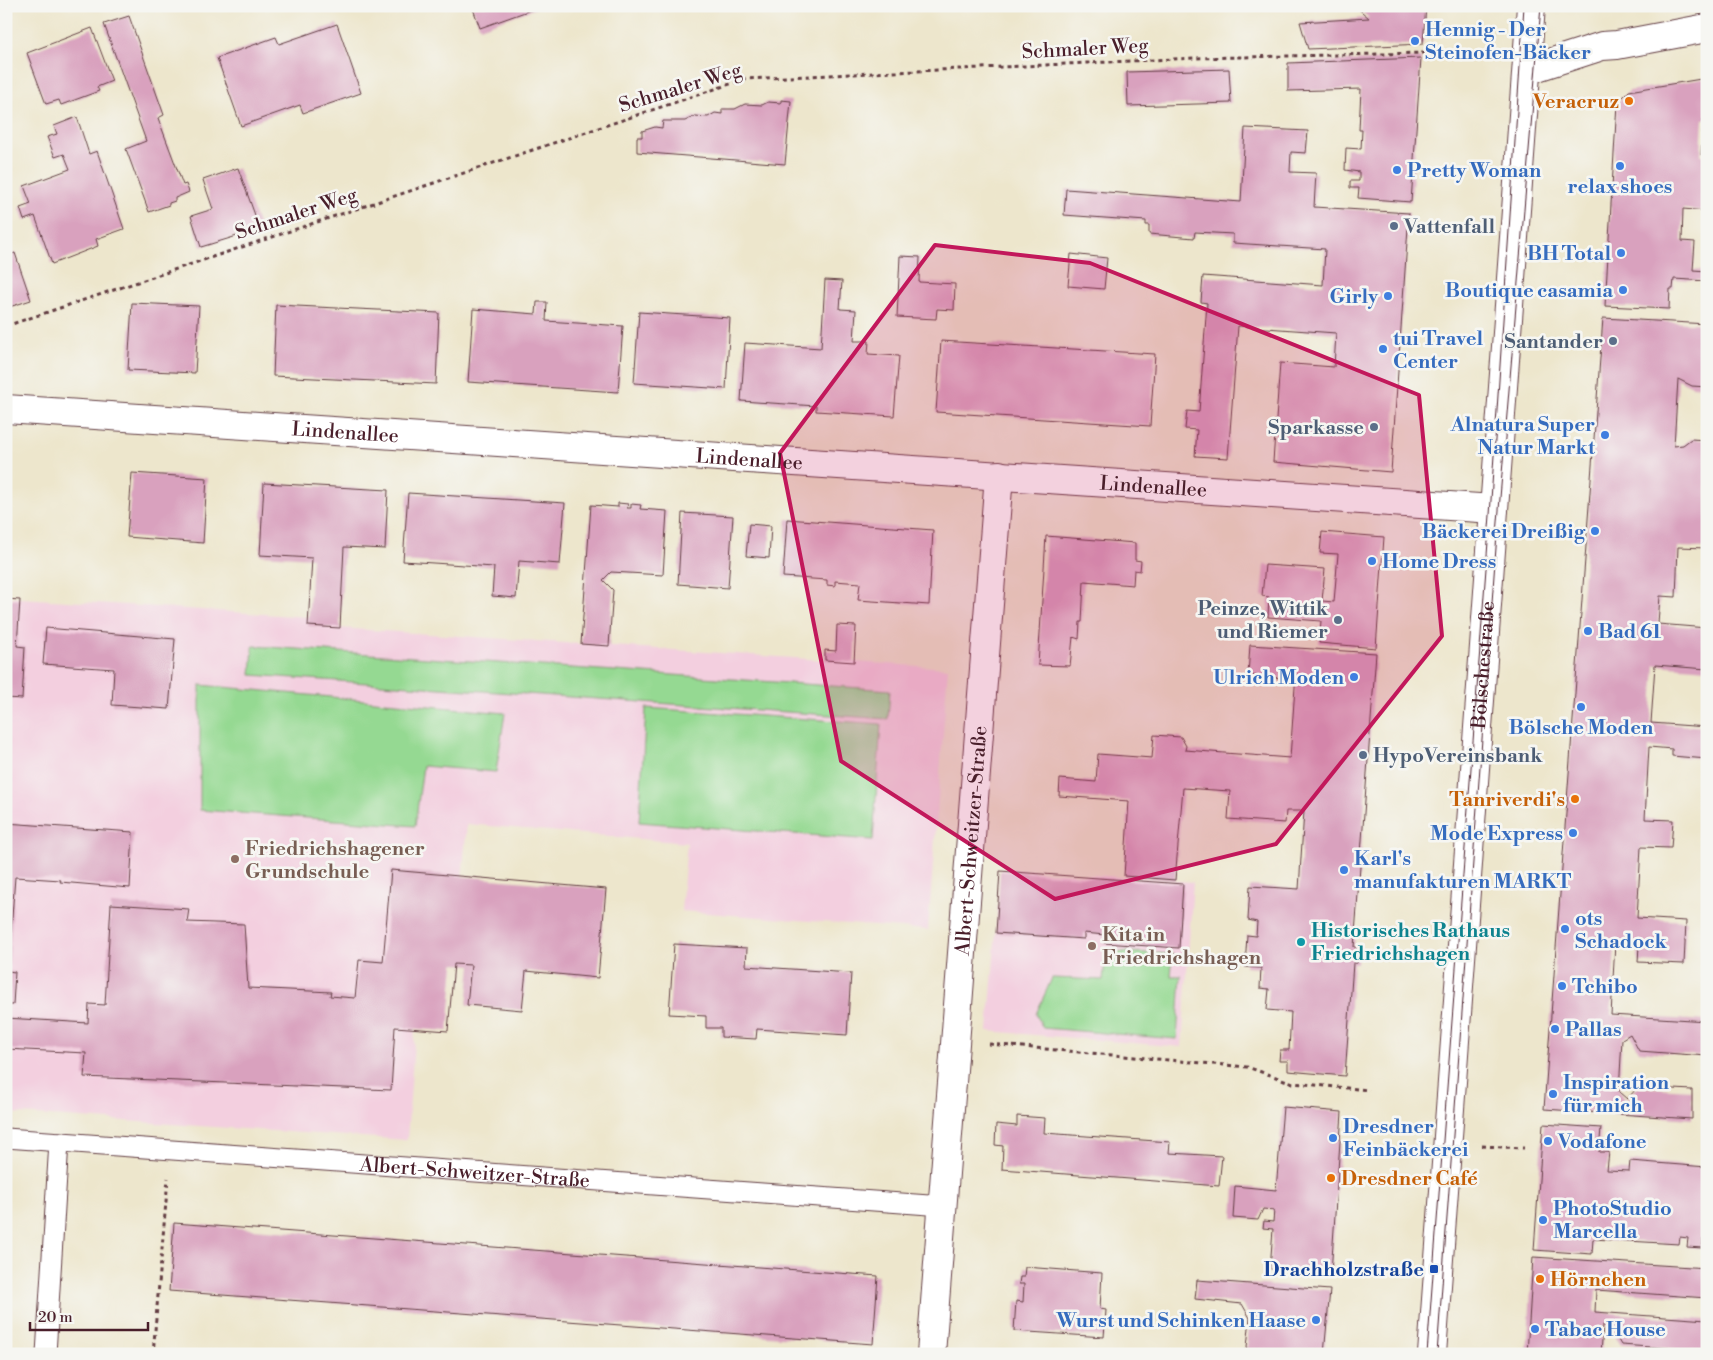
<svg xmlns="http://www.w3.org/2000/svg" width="1713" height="1360" viewBox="0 0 1713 1360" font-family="'Libre Bodoni',serif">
	<rect width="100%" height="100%" fill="#f6f6f2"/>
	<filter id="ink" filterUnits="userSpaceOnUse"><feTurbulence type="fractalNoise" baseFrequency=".02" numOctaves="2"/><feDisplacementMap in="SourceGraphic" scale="10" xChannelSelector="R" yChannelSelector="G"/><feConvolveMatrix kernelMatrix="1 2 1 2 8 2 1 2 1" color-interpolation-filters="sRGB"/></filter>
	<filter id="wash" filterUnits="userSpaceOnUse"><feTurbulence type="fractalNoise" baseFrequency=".0096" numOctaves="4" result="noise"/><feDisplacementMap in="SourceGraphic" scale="20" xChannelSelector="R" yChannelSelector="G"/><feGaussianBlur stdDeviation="1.12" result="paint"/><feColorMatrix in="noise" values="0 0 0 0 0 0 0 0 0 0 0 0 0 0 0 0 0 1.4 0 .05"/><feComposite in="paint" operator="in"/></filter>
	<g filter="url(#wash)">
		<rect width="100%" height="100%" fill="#ede6cc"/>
		<g fill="#f3cfdf">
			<path d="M6,597l303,20 -1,9 640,42 -20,262 -247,-19 6,-68 -220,-19 -19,207 -33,-2 -8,111 -401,-27z"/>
			<path d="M1001,869l192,13 -11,165 -194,-16z"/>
		</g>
		<g fill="#95d992" stroke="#707c5e">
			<path d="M253,646l637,44 -2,29 -637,-44z"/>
			<path d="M200,685l305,28 -9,59 -73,-6 -8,60 -215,-16z"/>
			<path d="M646,708l235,16 -8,116 -234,-18z"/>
			<path d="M1106,951l67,3 -2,22h10l-4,63 -134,-11 -7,-14 16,-36 51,2z"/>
		</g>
		<g id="blocks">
			<g fill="#d9a1be">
				<path d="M472,6h67v1l-59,21z"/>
				<path d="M1355,6h71l-3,38 -115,5 -8,-27 69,-4z"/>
				<path d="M129,16l35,99 -6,3 25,67 3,-1 3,8 -14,6v3l-6,2v2l-20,7 -23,-63 20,-8 -42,-117z"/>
				<path d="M337,24l24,69 -58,20 -3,-8 -59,21 -24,-68 59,-21 3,7z"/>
				<path d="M92,28l20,53 -15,6 2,4 -38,14 -2,-5 -13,4 -19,-51z"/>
				<path d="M1421,58l-10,144 -53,-4 1,-10h-9v-7h9v-9l-14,-2 1,-22 15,1 1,-19h-3l2,-41 -73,2v-28z"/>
				<path d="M1229,69l2,34 -103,3 -1,-34z"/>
				<path d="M1707,78v41h-4l-2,36h6v56l-24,-2 -1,32 13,1 -2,28 14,1v10l-33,-2 -1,10h-3l-1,20 -64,-3 12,-203 12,-12z"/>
				<path d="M781,100l10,1 -6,63 -148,-12v-15h5v-6l13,-4 7,1 1,-7h22l10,-5 13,1 7,-4 7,1v-5h13l10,-5 17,1 6,-3 13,1z"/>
				<path d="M77,117l12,37 8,-3 27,78 -28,10 2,7 -46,18 -17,-48 -11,4 -4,-12 11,-4 -7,-18 46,-17 -6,-15 -9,3 -8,-20 10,-3 -3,-8z"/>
				<path d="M1245,128l63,3 -2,22 -15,-1 -1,20 26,1 -2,34 95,6 -18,259 -118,-10 7,-99 54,4 2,-34 -98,-7 -10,132 -33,-2 2,-26 -12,-1 2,-18 12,1 8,-109 -6,-1 2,-26 120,9 2,-36 -92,-6v-9l-38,-2 -1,6 -45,-4v-9h-3v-4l-82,-6 2,-26 175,13z"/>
				<path d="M238,168l22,61 -59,18 -10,-31 22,-7 -10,-29z"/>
				<path d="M15,253l16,47 -25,8v-52z"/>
				<path d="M1071,254l36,4 -3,31 -36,-3z"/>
				<path d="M900,256l20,1 -1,25 36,2 -1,26 -17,-1 -1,10 -39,-2z"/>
				<path d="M825,280l17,1 -2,28 16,1 -2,31h15l-1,13 31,2 -5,60 -78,-5v-5l-75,-5 4,-58 76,5z"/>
				<path d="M537,302h10l-1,19 77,5 -5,66 -150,-10 5,-73 63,5z"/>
				<path d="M132,303l67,3 -4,67 -67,-3z"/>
				<path d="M276,305l163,8 -3,71 -163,-8z"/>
				<path d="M639,312l91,6 -4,71 -92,-6z"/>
				<path d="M1603,318l104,6v63l-15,-1 -14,-7 -4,67 9,-1 8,-6 16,1v108l-29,-1 -2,50 -16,-1 -2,28 49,4v41l-52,-4 -4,58 56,4v32l-35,-3v-7l-23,-2 -4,72 28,1 -2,28 -30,-1 -4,71 49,3 -2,43 -46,-2 1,-17 -24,-2 -4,72 96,6v35l-68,-5 -9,-17 -8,5 -3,53 8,7 11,-12 54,3v29l-148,-10z"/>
				<path d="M941,341l214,13 -5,72 -214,-14z"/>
				<path d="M132,473l75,5 -4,65 -76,-6z"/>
				<path d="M264,483l124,7 -3,59 -41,-2 -4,81 -32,-2 4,-68 -52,-3z"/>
				<path d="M408,493l157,10 -5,61 -41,-3 -3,37 -24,-2 2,-29 -91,-6z"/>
				<path d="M618,503l10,1 -1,4h4v-4l10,1 -1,4 27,2 -4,64 -52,-3 -8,8 10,10 -4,56 -28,-2 10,-139 27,2z"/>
				<path d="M682,513l51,3 -5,72 -50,-4z"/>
				<path d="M787,519l146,11 -4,75 -71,-5 2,-17 -25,-2v5l-8,-1v-5l-44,-3z"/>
				<path d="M749,524l22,2 -2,32 -23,-2z"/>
				<path d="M1322,532l62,5 -8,111 -57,-5 2,-22 -53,-4 1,-20 -7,-1 3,-31 60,4 -3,32 12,1 4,-48 -18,-1z"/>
				<path d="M1046,536l89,7v17l6,1 -1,10 -6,-1 -1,15 -49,-4 -2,41h-2l-1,17 -6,-2 -3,29 -32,-1z"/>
				<path d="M6,599l14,1 -3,46 8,1 -3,52 -16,-1z"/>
				<path d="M837,625l19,1 -2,36 -29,-2v-10l11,1z"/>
				<path d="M46,628l129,11 -6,70 -57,-4 2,-36 -71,-5z"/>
				<path d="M1250,645l126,8 -22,294h4l-1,16h-4l-8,113 -57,-5v-10h-9l1,-11h9l2,-38 -24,-2 2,-21 -9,-1 1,-20 -16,-1 2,-32 9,1 1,-14 -9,-2 2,-34 49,3 5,-78h-18l-1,12 -57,-4 2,-28 -47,-3 -8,92 -51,-4 5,-75 -70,-5 1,-17 36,3 2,-28 54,4 2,-23 27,2 5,9 -1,4 105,8 6,-85 -15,-2v7l-33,-3z"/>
				<path d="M6,823l127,9 -3,56 -70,-6 1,-2 -46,-3 -7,94 7,1 -2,33h-7z"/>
				<path d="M391,870l215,19 -8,89 -72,-7 -4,39 -55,-5 4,-40 -17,-1 -6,67 -53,-4 -4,63 -307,-13 2,-24 -80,-4v-31l82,5 1,-19 16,1 6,-101 78,5 -2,13 57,2 4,64 83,4 -1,4 25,2 4,-38 24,2z"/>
				<path d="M1000,871l183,13 -4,64 -75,-5 1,-8 -21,-2v6l-88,-6z"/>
				<path d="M674,944l73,4 -1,18 105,7 -4,62 -90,-6 -1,10 -35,-2v-9h-15v-12l-37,-2z"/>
				<path d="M1283,1107l59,5 -11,161 -61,-4 3,-40 -10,-1 1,-7 9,1 1,-12 -11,-1 -5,11 -25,-2 2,-32 41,4z"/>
				<path d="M1017,1116l28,2 -1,15 126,9 -1,11 53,3 -3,30 -217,-17 1,-23 -8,-1 1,-21 21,2z"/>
				<path d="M1543,1124l58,4 -2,24h10l-2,18 22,1 1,-10 77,6v73l-4,-1 -1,9 -15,-1 1,-9 -8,-1 -1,7 -86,-5 -1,15 -58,-4z"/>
				<path d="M174,1223l704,53 -5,68 -704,-53z"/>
				<path d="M1533,1257l174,11v30l-111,-8 -1,22 112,8v31l-86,-6 -11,-19 -7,-1 -2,29h-74z"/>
				<path d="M1025,1267l77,6 -2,36 6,1 -2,27 -90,-6 2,-30 7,1 1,-18h-5l1,-7h4z"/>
				<path d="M1197,1280l133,10 -6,64h-82l5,-7 3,-29 -8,-14 -47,-5z"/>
			</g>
		</g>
	</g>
	<g filter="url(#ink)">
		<use href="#blocks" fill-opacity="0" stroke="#623d43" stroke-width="1"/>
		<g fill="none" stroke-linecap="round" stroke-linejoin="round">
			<defs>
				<g id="lane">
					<path id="s1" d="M6,1138l937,68"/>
					<path d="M46,1354l13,-212"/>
				</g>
				<g id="street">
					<path d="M1528,70l74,-24 15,-1 90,-17"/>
					<path id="s2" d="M6,409l1488,100"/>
					<path id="s3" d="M931,1354l68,-879"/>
				</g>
				<g id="secondary">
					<path id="s4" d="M1432,1354l99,-1348"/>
				</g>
			</defs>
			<use href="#lane" stroke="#623d43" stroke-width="21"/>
			<use href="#street" stroke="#623d43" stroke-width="30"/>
			<use href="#secondary" stroke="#623d43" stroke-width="30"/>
			<g stroke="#623d43" stroke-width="3" stroke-dasharray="4 4" stroke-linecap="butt">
				<path d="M6,326l739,-247 450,-21 231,-5"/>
				<path d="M989,1044l258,23 46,16 76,7"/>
				<path d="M1482,1146l42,2"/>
				<path d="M153,1354l15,-176"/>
			</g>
			<use href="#lane" stroke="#fff" stroke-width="19"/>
			<use href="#street" stroke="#fff" stroke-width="28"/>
			<use href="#secondary" stroke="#fff" stroke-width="28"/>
			<g stroke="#4a1f2b" stroke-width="1">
				<path d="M1427,1354l63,-839 34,-509"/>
				<path d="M1437,1354l60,-820 44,-528"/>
			</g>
		</g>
	</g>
	<path fill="#c2185b" fill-opacity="0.2" stroke="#c2185b" stroke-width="4" stroke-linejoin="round" d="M935,245l155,18 329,132 23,241 -166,208 -221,55 -214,-138 -61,-308z"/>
	<g fill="#3f7fe0" stroke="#f6f6f2" stroke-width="2">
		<circle cx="1415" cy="41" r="5"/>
		<circle cx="1620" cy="166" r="5"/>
		<circle cx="1397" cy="170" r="5"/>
		<circle cx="1621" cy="253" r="5"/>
		<circle cx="1623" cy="290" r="5"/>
		<circle cx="1388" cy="296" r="5"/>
		<circle cx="1383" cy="349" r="5"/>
		<circle cx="1605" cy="435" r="5"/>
		<circle cx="1595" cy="531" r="5"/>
		<circle cx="1372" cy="561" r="5"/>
		<circle cx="1588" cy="631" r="5"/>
		<circle cx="1354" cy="677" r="5"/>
		<circle cx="1581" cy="707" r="5"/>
		<circle cx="1573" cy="833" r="5"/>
		<circle cx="1344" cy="870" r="5"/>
		<circle cx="1565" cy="929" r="5"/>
		<circle cx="1562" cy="986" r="5"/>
		<circle cx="1555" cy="1029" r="5"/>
		<circle cx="1553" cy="1094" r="5"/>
		<circle cx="1333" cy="1138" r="5"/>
		<circle cx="1548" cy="1141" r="5"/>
		<circle cx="1543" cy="1220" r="5"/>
		<circle cx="1316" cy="1320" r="5"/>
		<circle cx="1535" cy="1329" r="5"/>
	</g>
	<g fill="#e8710a" stroke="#f6f6f2" stroke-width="2">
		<circle cx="1629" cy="101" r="5"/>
		<circle cx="1575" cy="799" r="5"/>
		<circle cx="1331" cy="1178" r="5"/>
		<circle cx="1540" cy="1279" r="5"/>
	</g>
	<g fill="#5c6f8a" stroke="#f6f6f2" stroke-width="2">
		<circle cx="1394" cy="226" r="5"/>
		<circle cx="1613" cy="341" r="5"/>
		<circle cx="1374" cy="427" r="5"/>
		<circle cx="1338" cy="620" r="5"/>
		<circle cx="1363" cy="755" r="5"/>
	</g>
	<g fill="#8d6e63" stroke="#f6f6f2" stroke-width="2">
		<circle cx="235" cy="859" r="5"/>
		<circle cx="1092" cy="946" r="5"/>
	</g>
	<circle fill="#0f9aa8" stroke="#f6f6f2" stroke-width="2" cx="1301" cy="942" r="5"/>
	<rect fill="#1a4fb4" stroke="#f6f6f2" stroke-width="2" x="1429" y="1264" width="10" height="10" rx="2.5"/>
	<g text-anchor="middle" stroke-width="5" stroke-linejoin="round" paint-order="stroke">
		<g font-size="20" font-weight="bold" fill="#366cbe" stroke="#f6f6f2" text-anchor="start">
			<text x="1425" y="36">Hennig - Der<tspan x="1425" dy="23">Steinofen-Bäcker</tspan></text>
			<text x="1407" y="177">Pretty Woman</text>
			<text x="1620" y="193" text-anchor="middle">relax shoes</text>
			<text x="1611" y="260" text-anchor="end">BH Total</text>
			<text x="1613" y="297" text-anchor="end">Boutique casamia</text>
			<text x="1378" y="303" text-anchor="end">Girly</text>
			<text x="1393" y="345">tui Travel<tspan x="1393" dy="23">Center</tspan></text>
			<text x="1595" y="431" text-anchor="end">Alnatura Super<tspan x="1595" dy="23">Natur Markt</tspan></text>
			<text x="1585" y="538" text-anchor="end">Bäckerei Dreißig</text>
			<text x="1382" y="568">Home Dress</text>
			<text x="1598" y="638">Bad 61</text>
			<text x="1344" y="684" text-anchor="end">Ulrich Moden</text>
			<text x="1581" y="734" text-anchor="middle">Bölsche Moden</text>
			<text x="1563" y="840" text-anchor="end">Mode Express</text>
			<text x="1354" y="865">Karl's<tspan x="1354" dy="23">manufakturen MARKT</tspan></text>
			<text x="1575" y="925">ots<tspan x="1575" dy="23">Schadock</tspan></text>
			<text x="1572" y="993">Tchibo</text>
			<text x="1565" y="1036">Pallas</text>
			<text x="1563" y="1089">Inspiration<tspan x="1563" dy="23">für mich</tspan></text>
			<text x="1343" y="1133">Dresdner<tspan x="1343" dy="23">Feinbäckerei</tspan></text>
			<text x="1558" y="1148">Vodafone</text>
			<text x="1553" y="1215">PhotoStudio<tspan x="1553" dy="23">Marcella</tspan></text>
			<text x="1306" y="1327" text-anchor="end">Wurst und Schinken Haase</text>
			<text x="1545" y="1336">Tabac House</text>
		</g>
		<g font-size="20" fill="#4a1f2b" stroke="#f6f6f2">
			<text transform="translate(1085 48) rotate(-3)" y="7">Schmaler Weg</text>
			<text transform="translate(680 87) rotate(-17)" y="7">Schmaler Weg</text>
			<text transform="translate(296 213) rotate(-18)" y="7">Schmaler Weg</text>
			<text dy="7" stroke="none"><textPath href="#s2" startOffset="340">Lindenallee</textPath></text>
			<text dy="7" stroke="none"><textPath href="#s2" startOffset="745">Lindenallee</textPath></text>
			<text dy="7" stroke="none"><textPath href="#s2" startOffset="1150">Lindenallee</textPath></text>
			<text dy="7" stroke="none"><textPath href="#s4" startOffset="691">Bölschestraße</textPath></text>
			<text dy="7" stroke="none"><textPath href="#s3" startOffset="515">Albert-Schweitzer-Straße</textPath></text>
			<text dy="7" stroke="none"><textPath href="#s1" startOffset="470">Albert-Schweitzer-Straße</textPath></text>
		</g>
		<g font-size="20" font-weight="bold" fill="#c56008" stroke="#f6f6f2" text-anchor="end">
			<text x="1619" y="108">Veracruz</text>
			<text x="1565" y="806">Tanriverdi's</text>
			<text x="1341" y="1185" text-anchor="start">Dresdner Café</text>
			<text x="1550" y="1286" text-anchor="start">Hörnchen</text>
		</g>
		<g font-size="20" font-weight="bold" fill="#4e5e75" stroke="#f6f6f2" text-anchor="end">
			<text x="1404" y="233" text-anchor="start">Vattenfall</text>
			<text x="1603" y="348">Santander</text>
			<text x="1364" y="434">Sparkasse</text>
			<text x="1328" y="615">Peinze, Wittik<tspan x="1328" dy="23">und Riemer</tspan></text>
			<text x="1373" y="762" text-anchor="start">HypoVereinsbank</text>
		</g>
		<g font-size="20" font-weight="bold" fill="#785e54" stroke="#f6f6f2" text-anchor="start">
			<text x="245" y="855">Friedrichshagener<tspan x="245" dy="23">Grundschule</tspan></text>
			<text x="1102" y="941">Kita in<tspan x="1102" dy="23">Friedrichshagen</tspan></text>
		</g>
		<g font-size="20" font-weight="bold" fill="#0d838f" stroke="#f6f6f2" text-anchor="start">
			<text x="1311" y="937">Historisches Rathaus<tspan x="1311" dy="23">Friedrichshagen</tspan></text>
		</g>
		<g font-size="20" font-weight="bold" fill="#164399" stroke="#f6f6f2" text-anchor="end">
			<text x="1424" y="1276">Drachholzstraße</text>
		</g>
	</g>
	<rect width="1713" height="1360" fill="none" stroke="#f6f6f2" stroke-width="25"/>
	<path d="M30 1322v8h118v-8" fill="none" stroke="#4a1f2b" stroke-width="2.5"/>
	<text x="38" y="1322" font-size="15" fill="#4a1f2b" stroke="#f6f6f2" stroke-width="4" paint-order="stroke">20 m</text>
</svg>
